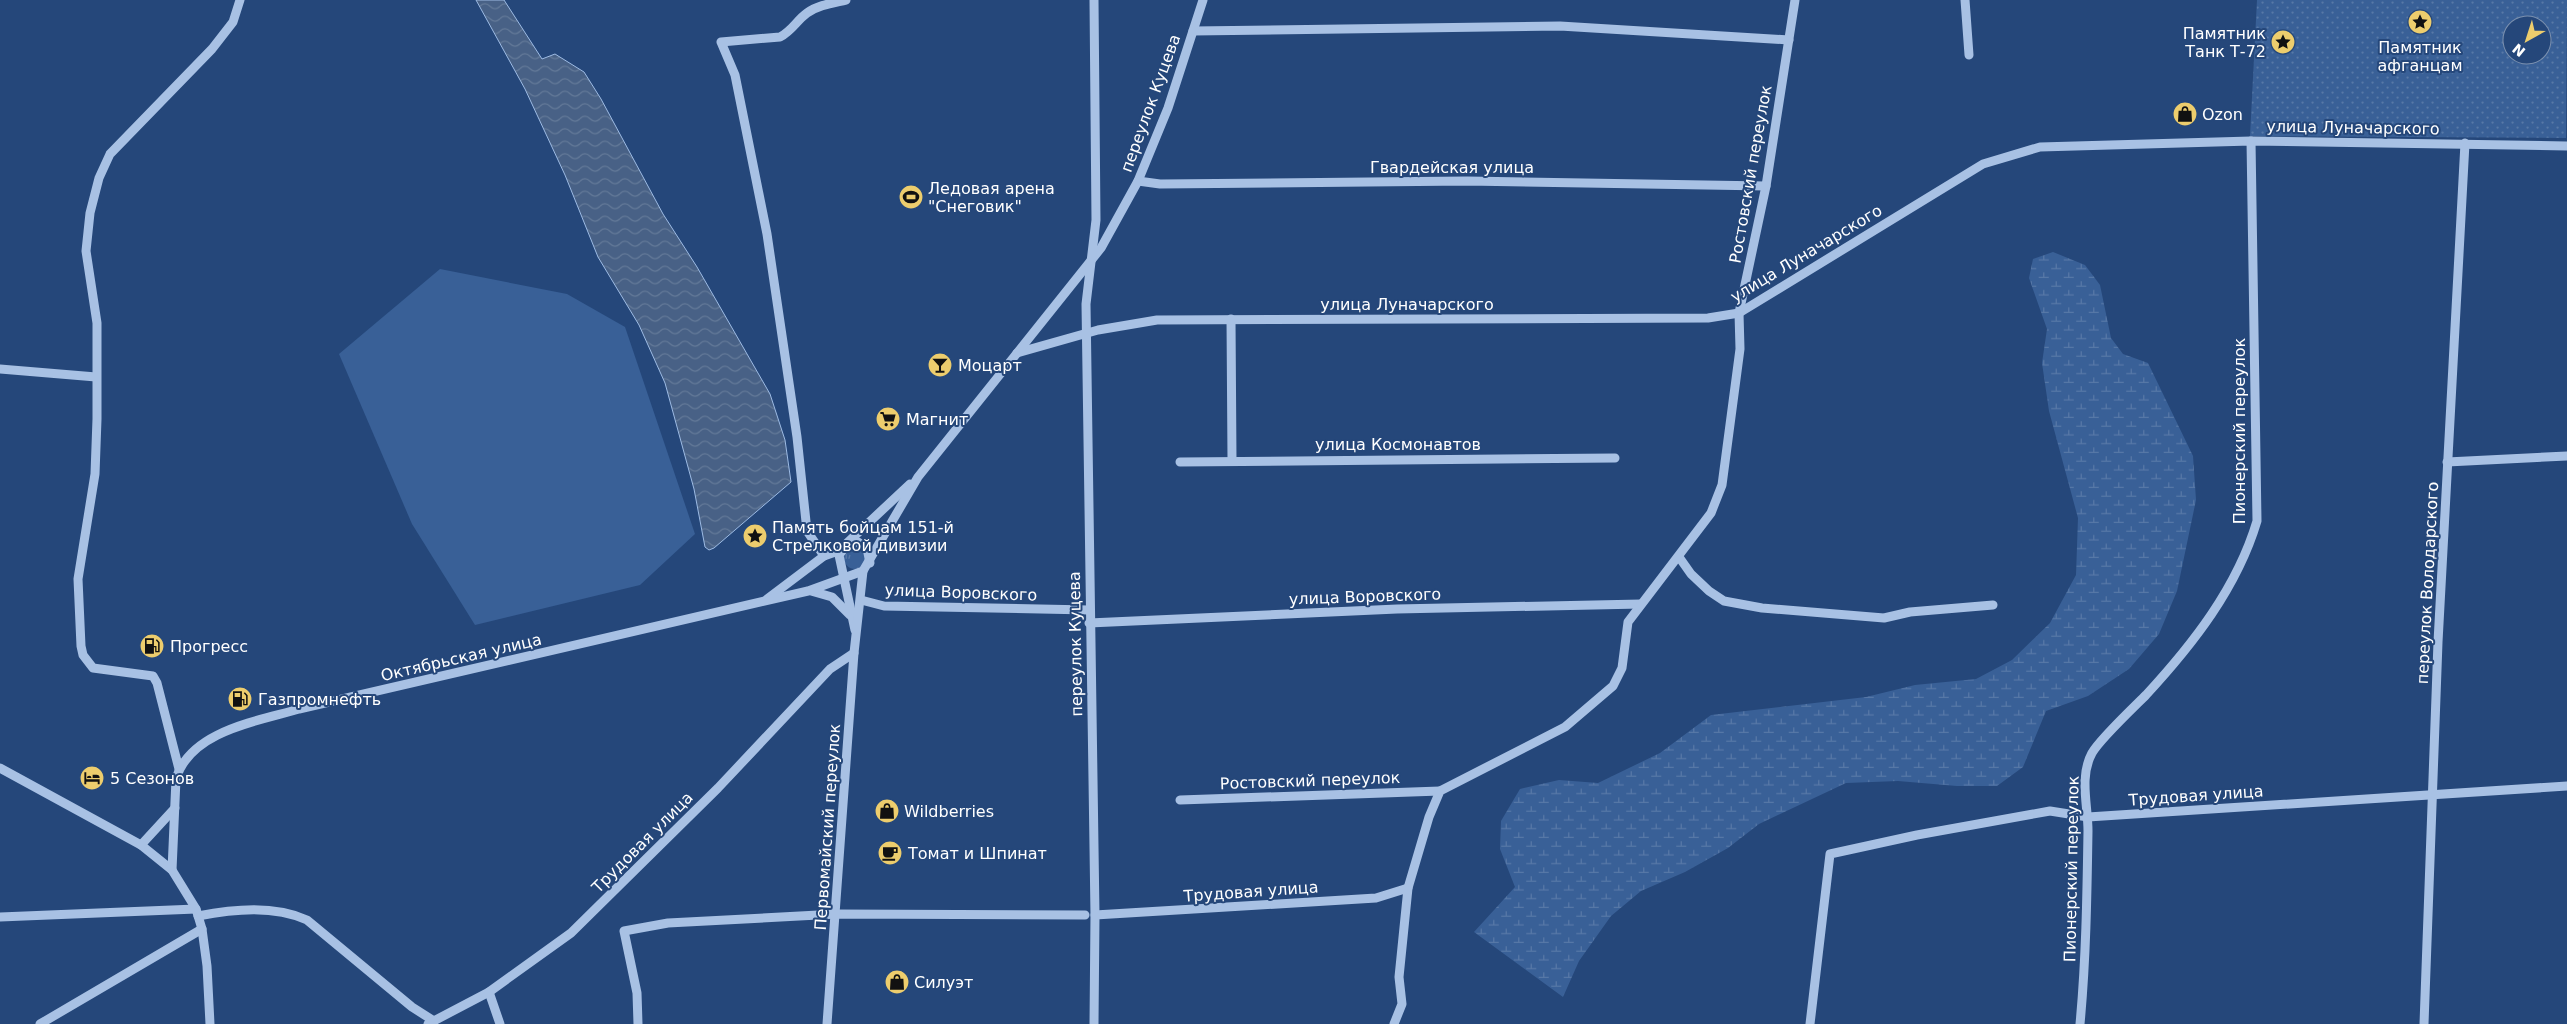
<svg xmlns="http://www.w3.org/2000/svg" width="2567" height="1024" viewBox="0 0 2567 1024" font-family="'DejaVu Sans',sans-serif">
	<defs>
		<pattern id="grass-tufts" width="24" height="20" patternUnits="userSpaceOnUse" patternTransform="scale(1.25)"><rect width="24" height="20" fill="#396097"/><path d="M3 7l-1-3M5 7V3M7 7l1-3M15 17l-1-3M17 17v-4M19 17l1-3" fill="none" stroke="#5778a7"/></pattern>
		<pattern id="wetland-marsh" width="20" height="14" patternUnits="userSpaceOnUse" patternTransform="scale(1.25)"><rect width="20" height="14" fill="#396097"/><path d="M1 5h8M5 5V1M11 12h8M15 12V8" fill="none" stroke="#5778a7"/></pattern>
		<pattern id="park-dots" width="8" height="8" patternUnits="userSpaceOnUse" patternTransform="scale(1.25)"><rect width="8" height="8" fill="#396097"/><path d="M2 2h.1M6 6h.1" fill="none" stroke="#5778a7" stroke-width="1.8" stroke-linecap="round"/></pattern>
		<pattern id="water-waves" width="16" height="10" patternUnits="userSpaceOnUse" patternTransform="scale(1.25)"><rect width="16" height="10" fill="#486186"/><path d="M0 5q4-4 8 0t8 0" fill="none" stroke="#637998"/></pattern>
	</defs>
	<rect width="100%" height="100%" fill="#25477a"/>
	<circle fill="url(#grass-tufts)" cx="855" cy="558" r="11"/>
	<path fill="url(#wetland-marsh)" d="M2053,252l32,13 15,20 11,53 12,16 25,9 45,93 3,44 -19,91 -18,43 -30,35 -41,27 -42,15 -23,56 -26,19h-40l-59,-5 -52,2 -87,41 -31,24 -43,24 -44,19 -30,25 -32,45 -16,36 -89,-65 41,-45 -15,-38 1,-28 19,-32 39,-9 39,3 62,-30 51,-38 155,-18 49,-12 61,-6 36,-19 38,-37 26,-48 2,-57 -29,-107 -7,-48 5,-34 -18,-51 4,-19z"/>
	<path fill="url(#park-dots)" fill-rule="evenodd" d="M2257,0h310l-1,138 -316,-2zM2512,25h30v30h-30z"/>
	<path fill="#396097" d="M440,269l127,25 58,33 70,207 -55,51 -165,40 -63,-101 -73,-170z"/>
	<path fill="url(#water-waves)" stroke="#9dbbe4" d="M476,0h28l38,59 13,-5 29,18 17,27 62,115 34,53 73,127 15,46 6,42 -77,66 -5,2 -4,-3 -11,-58 -29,-106 -26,-58 -41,-68 -33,-82 -40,-86z"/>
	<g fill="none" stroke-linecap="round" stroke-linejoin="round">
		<g stroke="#a8c1e4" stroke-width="9">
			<path d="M1965,0l4,55"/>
			<path d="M1193,31l367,-5 229,14"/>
			<path d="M1138,181l22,3 307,-3 299,5"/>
			<path d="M1231,319l1,141"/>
			<path d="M1017,353l81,-23 59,-10 551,-2 31,-5 244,-149 57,-17 211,-6 316,5"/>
			<path d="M0,369l96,8"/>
			<path d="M1180,462l435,-4"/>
			<path d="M2447,462l120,-6"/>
			<path d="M847,543l63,-59"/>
			<path d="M824,556l-17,-25 -10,-94 -30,-203 -32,-159 -14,-33 59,-5c12,-6 17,-17 27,-24 11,-8 26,-10 39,-13"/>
			<path d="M1679,557l12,17 18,17 15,10 38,7 122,10 26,-6 83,-7"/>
			<path d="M811,591l21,6 18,18"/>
			<path d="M767,599l57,-43 17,-6"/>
			<path d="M861,600l23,6 205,4"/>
			<path d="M1089,623l308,-14 244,-5"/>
			<path d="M855,630l-16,-75 9,-12 10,-1 9,6 3,15"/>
			<path d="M0,768l141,77 31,25 24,39 6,20 5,37 3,58"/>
			<path d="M179,769l-22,-86 -4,-7 -60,-8 -10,-13 -2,-9 -3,-67 17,-105 2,-55v-96l-11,-72 4,-38 9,-35 11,-24 102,-105 21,-27 7,-22"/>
			<path d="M1180,800l260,-9"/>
			<path d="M141,845l34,-37"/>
			<path d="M172,870l4,-91c14,-48 82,-58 123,-70l509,-118 55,-20 55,-94 183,-229 37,-67 30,-73 35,-108"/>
			<path d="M1095,915l281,-17 32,-10"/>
			<path d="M198,916c36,-7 76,-11 109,4l105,87 22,14"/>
			<path d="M0,917l196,-8"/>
			<path d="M489,992l11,32"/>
			<path d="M40,1024l162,-95"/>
			<path d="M428,1024l61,-32 82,-59 147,-145 112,-119 24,-16"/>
			<path d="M638,1024l-1,-31 -13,-62 44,-8 169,-9 248,1"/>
			<path d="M827,1024l27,-371 9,-82"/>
			<path d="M1094,1024l1,-109 -9,-611 10,-84 -2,-220"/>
			<path d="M1394,1024l8,-20 -3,-27 9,-89 21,-71 11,-26 125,-64 48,-41 9,-18 6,-46 83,-109 11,-28 18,-136 -1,-36 27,-127 29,-186"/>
			<path d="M1810,1024l20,-170 87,-19 133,-24 38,6 479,-31"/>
			<path d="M2080,1024c6,-64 7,-128 8,-193 0,-26 -9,-54 4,-78 8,-14 41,-45 54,-58 47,-51 91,-107 111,-174l-6,-380"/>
			<path d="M2424,1024l14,-382 27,-499"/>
		</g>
	</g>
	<defs>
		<symbol id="sight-disc" viewBox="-11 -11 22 22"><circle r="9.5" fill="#edcd6d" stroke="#25477a"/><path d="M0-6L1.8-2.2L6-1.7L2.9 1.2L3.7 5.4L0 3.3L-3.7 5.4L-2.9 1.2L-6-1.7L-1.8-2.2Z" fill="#111"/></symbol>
		<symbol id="shop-disc" viewBox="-11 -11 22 22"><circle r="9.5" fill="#edcd6d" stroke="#25477a"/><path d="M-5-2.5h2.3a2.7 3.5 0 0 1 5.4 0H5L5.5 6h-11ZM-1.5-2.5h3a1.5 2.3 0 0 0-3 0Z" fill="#111"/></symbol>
		<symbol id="stadium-disc" viewBox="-11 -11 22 22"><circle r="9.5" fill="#edcd6d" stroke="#25477a"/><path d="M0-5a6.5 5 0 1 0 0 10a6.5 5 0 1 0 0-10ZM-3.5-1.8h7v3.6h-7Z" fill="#111"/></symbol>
		<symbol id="bar-disc" viewBox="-11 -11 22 22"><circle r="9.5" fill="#edcd6d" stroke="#25477a"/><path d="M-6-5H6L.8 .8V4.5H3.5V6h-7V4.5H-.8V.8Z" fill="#111"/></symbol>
		<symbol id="supermarket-disc" viewBox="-11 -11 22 22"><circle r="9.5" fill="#edcd6d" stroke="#25477a"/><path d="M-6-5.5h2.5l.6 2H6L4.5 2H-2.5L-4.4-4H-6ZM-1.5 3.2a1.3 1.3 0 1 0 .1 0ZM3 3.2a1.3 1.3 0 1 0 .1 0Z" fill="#111"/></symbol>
		<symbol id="fuel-disc" viewBox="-11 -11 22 22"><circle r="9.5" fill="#edcd6d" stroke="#25477a"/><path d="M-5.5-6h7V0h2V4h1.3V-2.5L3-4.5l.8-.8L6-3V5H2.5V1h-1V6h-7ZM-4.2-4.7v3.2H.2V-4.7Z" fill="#111"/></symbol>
		<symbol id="hotel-disc" viewBox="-11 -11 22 22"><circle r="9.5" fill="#edcd6d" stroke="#25477a"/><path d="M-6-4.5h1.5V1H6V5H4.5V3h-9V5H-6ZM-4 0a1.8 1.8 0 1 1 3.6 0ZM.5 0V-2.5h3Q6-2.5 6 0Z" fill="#111"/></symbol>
		<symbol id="cafe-disc" viewBox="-11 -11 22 22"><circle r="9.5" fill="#edcd6d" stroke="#25477a"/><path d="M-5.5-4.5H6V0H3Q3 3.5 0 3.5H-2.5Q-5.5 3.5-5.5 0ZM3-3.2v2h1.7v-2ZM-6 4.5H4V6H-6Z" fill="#111"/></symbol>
	</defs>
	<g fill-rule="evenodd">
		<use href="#sight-disc" x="2406" y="8" width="28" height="28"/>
		<use href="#sight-disc" x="2269" y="28" width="28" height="28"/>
		<use href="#shop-disc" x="2171" y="100" width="28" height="28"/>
		<use href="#stadium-disc" x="897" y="183" width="28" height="28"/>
		<use href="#bar-disc" x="926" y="351" width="28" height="28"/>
		<use href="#supermarket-disc" x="874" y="405" width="28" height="28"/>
		<use href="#sight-disc" x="741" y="522" width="28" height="28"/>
		<use href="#fuel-disc" x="138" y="632" width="28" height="28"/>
		<use href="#fuel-disc" x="226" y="685" width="28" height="28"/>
		<use href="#hotel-disc" x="78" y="764" width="28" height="28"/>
		<use href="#shop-disc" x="873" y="797" width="28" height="28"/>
		<use href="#cafe-disc" x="876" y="839" width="28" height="28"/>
		<use href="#shop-disc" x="883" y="968" width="28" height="28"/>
	</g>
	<g text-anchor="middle" stroke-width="4" stroke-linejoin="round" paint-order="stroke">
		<g font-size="16" fill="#fff" stroke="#25477a" text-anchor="start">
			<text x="2266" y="39" text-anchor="end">Памятник<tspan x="2266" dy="18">Танк Т-72</tspan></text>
			<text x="2420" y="53" text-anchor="middle">Памятник<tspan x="2420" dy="18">афганцам</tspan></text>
			<text x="2202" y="120">Ozon</text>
			<text x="928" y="194">Ледовая арена<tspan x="928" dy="18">"Снеговик"</tspan></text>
			<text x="958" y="371">Моцарт</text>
			<text x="906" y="425">Магнит</text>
			<text x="772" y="533">Память бойцам 151-й<tspan x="772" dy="18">Стрелковой дивизии</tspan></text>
			<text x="170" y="652">Прогресс</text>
			<text x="258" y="705">Газпромнефть</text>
			<text x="110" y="784">5 Сезонов</text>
			<text x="904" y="817">Wildberries</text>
			<text x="908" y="859">Томат и Шпинат</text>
			<text x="914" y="988">Силуэт</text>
		</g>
		<g font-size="16" fill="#fff" stroke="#25477a">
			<text transform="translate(1150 103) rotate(-70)" y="6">переулок Куцева</text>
			<text transform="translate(2353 127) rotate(1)" y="6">улица Луначарского</text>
			<text x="1452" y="173">Гвардейская улица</text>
			<text transform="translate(1750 174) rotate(-80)" y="6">Ростовский переулок</text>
			<text transform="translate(1806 253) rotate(-31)" y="6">улица Луначарского</text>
			<text x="1407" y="310">улица Луначарского</text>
			<text transform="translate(2239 431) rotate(-90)" y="6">Пионерский переулок</text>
			<text x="1398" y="450">улица Космонавтов</text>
			<text transform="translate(2427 583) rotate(-87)" y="6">переулок Володарского</text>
			<text transform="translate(961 592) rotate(2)" y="6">улица Воровского</text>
			<text transform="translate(1365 596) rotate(-2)" y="6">улица Воровского</text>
			<text transform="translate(1075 644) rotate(-91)" y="6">переулок Куцева</text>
			<text transform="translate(461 657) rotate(-13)" y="6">Октябрьская улица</text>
			<text transform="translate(1310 780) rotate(-2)" y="6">Ростовский переулок</text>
			<text transform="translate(2196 795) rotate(-4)" y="6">Трудовая улица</text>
			<text transform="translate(827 827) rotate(-86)" y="6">Первомайский переулок</text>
			<text transform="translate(642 842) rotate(-45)" y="6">Трудовая улица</text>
			<text transform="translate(2071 869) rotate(-89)" y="6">Пионерский переулок</text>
			<text transform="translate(1251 891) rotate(-4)" y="6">Трудовая улица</text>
		</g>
	</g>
	<g transform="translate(2527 40) rotate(219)"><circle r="24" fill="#25477a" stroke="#7c91af"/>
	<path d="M0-4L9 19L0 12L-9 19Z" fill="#edcd6d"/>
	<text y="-8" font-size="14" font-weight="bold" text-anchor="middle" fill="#ffffff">N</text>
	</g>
</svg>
